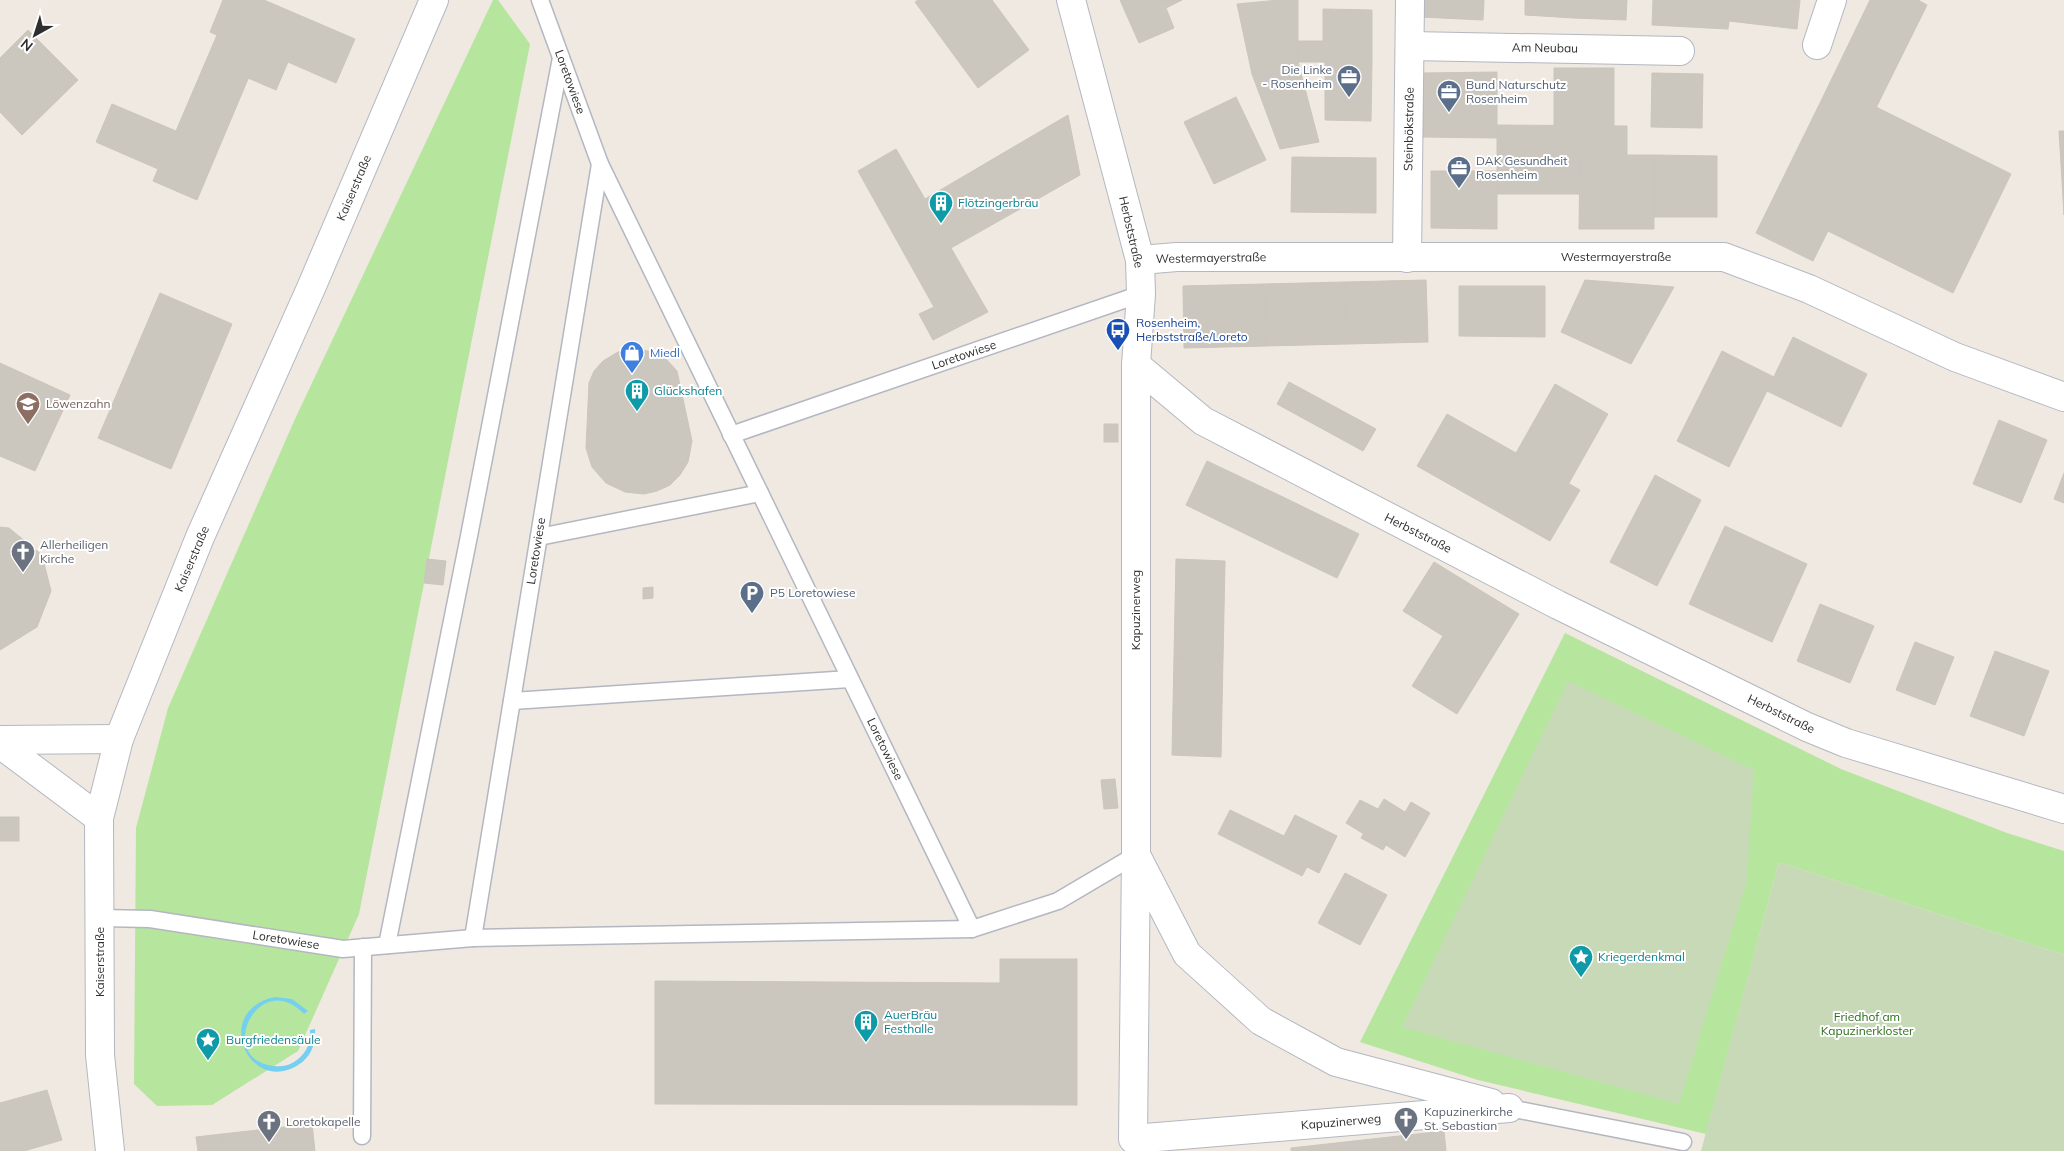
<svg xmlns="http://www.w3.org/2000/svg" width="2064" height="1151" viewBox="0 0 2064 1151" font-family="Mulish,sans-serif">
	<rect width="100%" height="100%" fill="#efe9e1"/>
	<g fill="#b6e59e">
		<path d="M493,0h5l32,44 -171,870 -61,137 -86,54 -55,1 -23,-22 2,-256 32,-120 127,-289z"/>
		<path d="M1565,633l276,136 166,64 57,18v104l-285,-93 -73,272 -228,-54 -118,-38z"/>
	</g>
	<g fill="#c8d9b8">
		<path d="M1568,681l186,89 -7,111 -68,223 -277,-77z"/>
		<path d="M1779,862l285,93v196h-363z"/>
	</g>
	<path fill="#75cff0" d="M275,997l17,2 16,12 -4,3c-44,-46 -87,40 -36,51 10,2 18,2 26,-3 12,-8 17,-18 16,-32l5,-1c1,15 -4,28 -17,36 -49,31 -87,-55 -23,-68z"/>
	<g fill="#cbc7bf" stroke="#cbc5ba">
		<path d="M223,0h41l91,39 -19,44 -48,-21 -12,28 -28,-12 11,-25 -49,-21z"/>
		<path d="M918,0h74l37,50 -51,38 -63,-86z"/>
		<path d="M1120,0h62l-16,8 8,20 -35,15z"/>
		<path d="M1279,0h19v62l-46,12 -15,-70z"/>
		<path d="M1421,0h63l-1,20 -63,-3z"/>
		<path d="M1525,0h50l-1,18 -49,-3z"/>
		<path d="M1575,0h52l-1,20 -52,-2z"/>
		<path d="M1653,0h79l-4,29 -76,-4z"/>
		<path d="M1732,0h68l-3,29 -68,-8z"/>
		<path d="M1870,0h48l9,5 -59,119 -47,-23z"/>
		<path d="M1323,9l49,1v52h-74v-21h25z"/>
		<path d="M28,30l50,50 -56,55 -22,-23v-54z"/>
		<path d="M217,35l42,18 -62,147 -44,-19 5,-12 -62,-27 16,-38 64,27z"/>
		<path d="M1298,62l21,80 -39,7 -28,-75z"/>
		<path d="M1325,62h47l-1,59 -46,-1z"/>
		<rect x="1554" y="68" width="60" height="58"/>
		<path d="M1497,72v66l-75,-1v-64z"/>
		<path d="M1652,73l51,1 -1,54 -51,-1z"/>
		<path d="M1236,97l30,63 -52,24 -30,-62z"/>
		<path d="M1821,101l47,23 8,-17 135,67 -58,119 -125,-62 -15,30 -57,-28z"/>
		<path d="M1068,115l12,60 -129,73 37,64 -55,28 -14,-26 15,-7 -76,-136 38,-22 29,50z"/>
		<path d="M1497,125l130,1v29h-47v39h-83z"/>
		<path d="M2059,131h5v84z"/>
		<path d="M1580,155h74v74h-75z"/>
		<path d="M1654,155l63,1v61h-63z"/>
		<path d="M1292,157l84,1v55l-85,-1z"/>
		<path d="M1431,171h66v58l-66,-1z"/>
		<path d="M1426,280l2,62 -81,2 -2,-62z"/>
		<path d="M1585,280l89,7 -43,77 -70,-32z"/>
		<path d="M1345,282l2,62 -81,2 -2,-62z"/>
		<path d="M1264,284l2,62 -82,2 -1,-62z"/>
		<path d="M1459,286h86v51l-86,-1z"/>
		<path d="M160,293l72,31 -61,145 -73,-31z"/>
		<path d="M1793,337l74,37 -26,53 -74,-36z"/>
		<path d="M633,349l22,3 11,7 11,12 15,70 -4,21 -8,13 -10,10 -13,6 -13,3 -19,-2 -19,-9 -14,-16 -6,-19 3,-65 5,-12 9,-10 15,-9z"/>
		<path d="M1722,351l52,26 -45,90 -52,-26z"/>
		<path d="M0,363l70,32 -35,76 -35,-15z"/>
		<path d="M1289,382l87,47 -13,22 -86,-47z"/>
		<path d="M1555,384l53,30 -39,69 -53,-30z"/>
		<path d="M1447,414l69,39 -30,52 -69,-39z"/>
		<path d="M1999,420l48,20 -26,63 -48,-19z"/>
		<rect x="1104" y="424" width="14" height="18"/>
		<path d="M1516,453l64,37 -30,51 -64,-36z"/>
		<path d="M1207,461l76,36 -21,45 -76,-37z"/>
		<path d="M2064,473v30l-10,-4z"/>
		<path d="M1655,475l46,25 -44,86 -47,-24z"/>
		<path d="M1283,497l76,37 -22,44 -75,-36z"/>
		<path d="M1725,526l82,38 -35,78 -83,-38z"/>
		<path d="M0,527l9,1 33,27 9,36 -14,36 -37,23z"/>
		<path d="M427,559l19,2 -3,24 -19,-2z"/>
		<path d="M1176,559l49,2 -2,98 -49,-2z"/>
		<path d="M1434,562l85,52 -62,100 -45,-28 31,-50 -40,-25z"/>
		<path d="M653,587v11l-10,1v-11z"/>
		<path d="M1820,604l54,22 -24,57 -53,-22z"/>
		<path d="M1915,642l39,15 -19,48 -39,-15z"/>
		<path d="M1995,651l54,20 -25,65 -54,-20z"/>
		<path d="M1174,657l49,2 -2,98 -49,-2z"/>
		<path d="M1115,779l3,29 -14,1 -3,-29z"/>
		<path d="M1384,799l21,13 -22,38 -22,-12z"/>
		<path d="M1360,800l18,9 -14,25 -18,-11z"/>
		<path d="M1411,802l19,11 -25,44 -19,-12z"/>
		<path d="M1230,810l54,26 11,-21 42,21 -18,37 -12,-6 -5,9 -84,-42z"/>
		<rect x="0" y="817" width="19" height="24"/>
		<path d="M1345,873l42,22 -27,50 -42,-22z"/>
		<path d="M1000,959h77v146l-422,-1v-123l345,2z"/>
		<path d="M47,1090l15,50 -38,11h-24v-48z"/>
		<path d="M312,1124l3,27h-91l-2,-17z"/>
		<path d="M1444,1131l2,20h-155v-3z"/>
		<path d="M222,1134l2,17h-26l-2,-14z"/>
	</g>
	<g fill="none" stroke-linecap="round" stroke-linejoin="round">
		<defs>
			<g id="lane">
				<path d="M540,0l60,164 372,765"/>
				<path d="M731,435l410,-141"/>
				<path d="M539,537l221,-44"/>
				<path d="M512,701l338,-22"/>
				<path d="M101,918l49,1 193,30 130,-11 499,-9 86,-28 78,-46"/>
				<path d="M473,938l127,-774"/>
				<path d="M387,945l82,-409 92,-478"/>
				<path d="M1509,1108l174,34"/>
				<path d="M362,1136l1,-189"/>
			</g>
			<g id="street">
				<path d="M1071,0l69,260 1,34 -5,71v490l-3,284 376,-31"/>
				<path d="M1817,45l15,-45"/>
				<path d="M1410,46l270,5"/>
				<path d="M1407,258l3,-258"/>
				<path d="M1140,260l37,-3h547l85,32 146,68 109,40"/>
				<path d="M1136,365l67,56 355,184 249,122 39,16 218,66"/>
				<path d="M0,740l119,-1"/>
				<path d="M0,744l99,74"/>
				<path d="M1138,859l49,95 74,67 75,41 155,41"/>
			</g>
			<path id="secondary" d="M110,1151l-10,-96 -1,-237 20,-79 81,-202 111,-249 123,-288"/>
		</defs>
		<use href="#lane" stroke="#b4b7c1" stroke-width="19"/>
		<use href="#street" stroke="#b4b7c1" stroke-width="30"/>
		<use href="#secondary" stroke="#b4b7c1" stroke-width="30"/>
		<use href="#lane" stroke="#fff" stroke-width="16"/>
		<use href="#street" stroke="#fff" stroke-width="28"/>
		<use href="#secondary" stroke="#fff" stroke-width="28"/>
	</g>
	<defs>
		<symbol id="office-pin" viewBox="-11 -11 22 30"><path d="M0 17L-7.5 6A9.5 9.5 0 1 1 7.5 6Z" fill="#5c6f8a" stroke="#fff"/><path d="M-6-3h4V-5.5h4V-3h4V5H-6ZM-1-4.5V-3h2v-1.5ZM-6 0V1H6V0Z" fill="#fff"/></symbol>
		<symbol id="building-pin" viewBox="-11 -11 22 30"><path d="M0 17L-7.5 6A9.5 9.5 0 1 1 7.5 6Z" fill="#0f9aa8" stroke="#fff"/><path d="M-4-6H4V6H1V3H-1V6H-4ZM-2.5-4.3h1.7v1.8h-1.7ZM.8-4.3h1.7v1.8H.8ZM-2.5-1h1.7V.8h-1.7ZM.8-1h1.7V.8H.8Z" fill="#fff"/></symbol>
		<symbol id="bus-pin" viewBox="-11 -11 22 30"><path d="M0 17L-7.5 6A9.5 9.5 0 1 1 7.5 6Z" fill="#1a4fb4" stroke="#fff"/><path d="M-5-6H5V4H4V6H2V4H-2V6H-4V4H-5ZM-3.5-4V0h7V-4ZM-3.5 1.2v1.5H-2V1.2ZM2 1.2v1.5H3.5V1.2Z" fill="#fff"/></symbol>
		<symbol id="shop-pin" viewBox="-11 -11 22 30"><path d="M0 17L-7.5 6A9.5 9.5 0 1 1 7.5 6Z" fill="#3f7fe0" stroke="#fff"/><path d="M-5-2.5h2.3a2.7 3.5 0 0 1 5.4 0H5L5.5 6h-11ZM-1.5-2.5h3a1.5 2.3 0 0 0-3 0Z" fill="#fff"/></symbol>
		<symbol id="school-pin" viewBox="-11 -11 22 30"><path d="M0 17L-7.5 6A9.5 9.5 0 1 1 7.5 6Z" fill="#8d6e63" stroke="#fff"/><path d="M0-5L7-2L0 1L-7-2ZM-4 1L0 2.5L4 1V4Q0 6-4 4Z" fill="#fff"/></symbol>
		<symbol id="church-pin" viewBox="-11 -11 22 30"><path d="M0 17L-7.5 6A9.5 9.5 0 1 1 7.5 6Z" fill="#6b7280" stroke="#fff"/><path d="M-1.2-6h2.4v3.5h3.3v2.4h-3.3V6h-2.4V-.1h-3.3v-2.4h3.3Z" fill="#fff"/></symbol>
		<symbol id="parking-pin" viewBox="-11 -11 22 30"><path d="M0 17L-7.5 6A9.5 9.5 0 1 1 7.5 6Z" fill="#5c6f8a" stroke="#fff"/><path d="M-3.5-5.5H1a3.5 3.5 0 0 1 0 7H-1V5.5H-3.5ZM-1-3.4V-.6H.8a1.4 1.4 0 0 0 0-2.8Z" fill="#fff"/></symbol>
		<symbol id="sight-pin" viewBox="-11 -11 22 30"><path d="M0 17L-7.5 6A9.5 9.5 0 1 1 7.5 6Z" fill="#0f9aa8" stroke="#fff"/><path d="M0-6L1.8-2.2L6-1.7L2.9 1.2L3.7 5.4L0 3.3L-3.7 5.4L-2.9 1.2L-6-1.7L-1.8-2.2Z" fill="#fff"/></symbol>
	</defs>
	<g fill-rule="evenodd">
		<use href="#office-pin" x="1335" y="63" width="28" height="38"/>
		<use href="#office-pin" x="1435" y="78" width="28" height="38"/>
		<use href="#office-pin" x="1445" y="154" width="28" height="38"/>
		<use href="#building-pin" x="927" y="189" width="28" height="38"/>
		<use href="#bus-pin" x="1104" y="316" width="28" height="38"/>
		<use href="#shop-pin" x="618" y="339" width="28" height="38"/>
		<use href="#building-pin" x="623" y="377" width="28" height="38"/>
		<use href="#school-pin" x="14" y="390" width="28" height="38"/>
		<use href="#church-pin" x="9" y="538" width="28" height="38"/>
		<use href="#parking-pin" x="738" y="579" width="28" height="38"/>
		<use href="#sight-pin" x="1567" y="943" width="28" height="38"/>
		<use href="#building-pin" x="852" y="1008" width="28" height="38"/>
		<use href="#sight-pin" x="194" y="1026" width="28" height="38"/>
		<use href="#church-pin" x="1392" y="1105" width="28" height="38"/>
		<use href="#church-pin" x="255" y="1108" width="28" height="38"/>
	</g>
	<g text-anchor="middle" stroke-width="4" stroke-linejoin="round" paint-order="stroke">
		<g font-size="12" fill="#2e2e2e" stroke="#fff">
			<text transform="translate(1545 48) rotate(1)" y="4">Am Neubau</text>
			<text transform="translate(570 82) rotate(70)" y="4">Loretowiese</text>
			<text transform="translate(1409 129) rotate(-89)" y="4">Steinbökstraße</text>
			<text transform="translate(354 188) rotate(-67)" y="4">Kaiserstraße</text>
			<text transform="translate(1131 232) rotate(77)" y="4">Herbststraße</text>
			<text x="1616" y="261">Westermayerstraße</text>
			<text transform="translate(1211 258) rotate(-1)" y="4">Westermayerstraße</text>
			<text transform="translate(964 355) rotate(-19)" y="4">Loretowiese</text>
			<text transform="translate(1418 533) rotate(27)" y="4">Herbststraße</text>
			<text transform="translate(536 551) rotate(-81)" y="4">Loretowiese</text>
			<text transform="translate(192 559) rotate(-67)" y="4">Kaiserstraße</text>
			<text transform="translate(1136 610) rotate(-90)" y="4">Kapuzinerweg</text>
			<text transform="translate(1781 714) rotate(26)" y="4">Herbststraße</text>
			<text transform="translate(885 749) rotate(64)" y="4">Loretowiese</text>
			<text transform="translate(286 940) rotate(9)" y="4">Loretowiese</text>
			<text transform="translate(100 962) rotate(-90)" y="4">Kaiserstraße</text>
			<text transform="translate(1341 1122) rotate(-5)" y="4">Kapuzinerweg</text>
		</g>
		<g font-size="12" fill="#4e5e75" stroke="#fff" text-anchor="start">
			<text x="1332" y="74" text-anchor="end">Die Linke<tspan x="1332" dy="14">- Rosenheim</tspan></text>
			<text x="1466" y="89">Bund Naturschutz<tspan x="1466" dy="14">Rosenheim</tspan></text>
			<text x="1476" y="165">DAK Gesundheit<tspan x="1476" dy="14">Rosenheim</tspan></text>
			<text x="770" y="597">P5 Loretowiese</text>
		</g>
		<g font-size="12" fill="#0d838f" stroke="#fff" text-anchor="start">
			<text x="958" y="207">Flötzingerbräu</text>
			<text x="654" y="395">Glückshafen</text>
			<text x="1598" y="961">Kriegerdenkmal</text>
			<text x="884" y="1019">AuerBräu<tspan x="884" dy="14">Festhalle</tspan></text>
			<text x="226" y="1044">Burgfriedensäule</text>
		</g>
		<g font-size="12" fill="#164399" stroke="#fff" text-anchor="start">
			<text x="1136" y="327">Rosenheim,<tspan x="1136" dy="14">Herbststraße/Loreto</tspan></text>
		</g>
		<g font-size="12" fill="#366cbe" stroke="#fff" text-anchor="start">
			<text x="650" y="357">Miedl</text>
		</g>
		<g font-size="12" fill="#785e54" stroke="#fff" text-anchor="start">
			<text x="46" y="408">Löwenzahn</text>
		</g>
		<g font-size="12" fill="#5b616d" stroke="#fff" text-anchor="start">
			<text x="40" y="549">Allerheiligen<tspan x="40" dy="14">Kirche</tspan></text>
			<text x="1424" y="1116">Kapuzinerkirche<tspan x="1424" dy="14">St. Sebastian</tspan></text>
			<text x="286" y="1126">Loretokapelle</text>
		</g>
		<g font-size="12" fill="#2c6e1b" stroke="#fff">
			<text x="1867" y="1021">Friedhof am<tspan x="1867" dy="14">Kapuzinerkloster</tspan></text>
		</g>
	</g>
	<g transform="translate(35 35) rotate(219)" stroke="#ffffff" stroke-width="4" paint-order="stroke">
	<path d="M0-4L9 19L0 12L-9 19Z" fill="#2e2e2e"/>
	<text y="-8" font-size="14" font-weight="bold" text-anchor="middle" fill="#2e2e2e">N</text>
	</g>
</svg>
